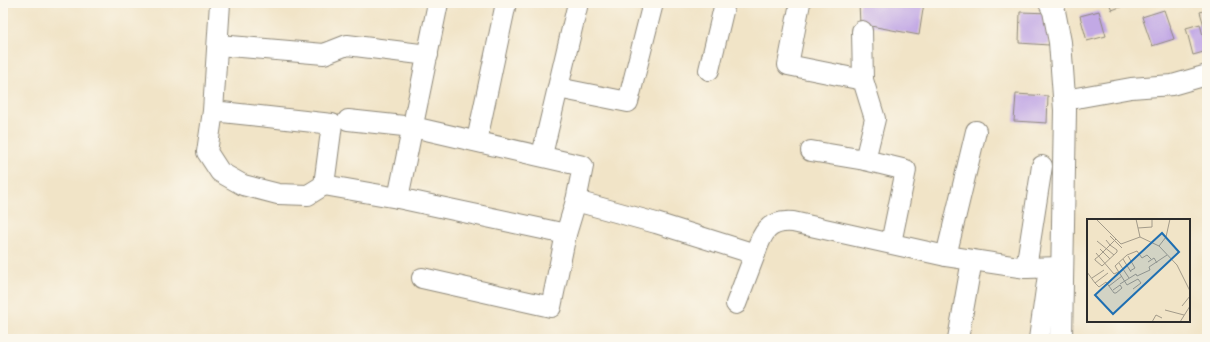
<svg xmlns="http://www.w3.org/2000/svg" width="1210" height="342" viewBox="0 0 1210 342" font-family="Sriracha,sans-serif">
	<rect width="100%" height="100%" fill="#fbf7ec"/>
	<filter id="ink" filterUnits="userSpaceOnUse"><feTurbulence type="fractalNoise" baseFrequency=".025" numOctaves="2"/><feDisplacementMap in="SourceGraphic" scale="8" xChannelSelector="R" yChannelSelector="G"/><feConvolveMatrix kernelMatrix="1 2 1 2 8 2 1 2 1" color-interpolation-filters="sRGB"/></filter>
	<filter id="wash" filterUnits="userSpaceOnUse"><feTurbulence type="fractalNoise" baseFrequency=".012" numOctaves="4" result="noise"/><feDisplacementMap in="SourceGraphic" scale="16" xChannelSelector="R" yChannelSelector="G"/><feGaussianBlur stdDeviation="0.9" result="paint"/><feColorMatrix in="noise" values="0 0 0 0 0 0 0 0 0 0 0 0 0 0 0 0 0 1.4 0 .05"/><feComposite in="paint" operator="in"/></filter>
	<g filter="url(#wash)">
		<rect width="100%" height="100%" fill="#f1e4c7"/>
		<g id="blocks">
			<g fill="#c2a9e5">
				<path d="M859,3h65l-5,32 -59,-11z"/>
				<path d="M1109,3h22l-19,7z"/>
				<path d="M1164,10l10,29 -22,7 -10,-29z"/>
				<path d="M1207,10v26l-7,-24z"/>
				<path d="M1099,11l7,25 -19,5 -7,-25z"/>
				<path d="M1020,12l30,1 -1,32 -30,-2z"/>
				<path d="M1200,24l7,27 -14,4 -7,-27z"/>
				<path d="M1016,94l32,2 -1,27 -33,-2z"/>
			</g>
		</g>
	</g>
	<g filter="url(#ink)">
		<use href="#blocks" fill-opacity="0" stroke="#8e8879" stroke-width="1"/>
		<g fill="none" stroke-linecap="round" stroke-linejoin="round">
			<defs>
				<g id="street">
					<path d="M438,3l-40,195 168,36"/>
					<path d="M800,3l-12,62 75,15 12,39 -10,41"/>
					<path d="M862,31l1,49"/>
					<path d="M218,45l106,9 23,-9 81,10"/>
					<path d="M709,70l16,-67"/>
					<path d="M558,88l70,14 25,-99"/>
					<path d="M1065,100l66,-12 41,-3 35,-10"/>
					<path d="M213,111l119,13 -8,61 -16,10 -30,-1 -35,-9 -23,-13 -13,-20 6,-41 7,-108"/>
					<path d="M348,120l65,7 170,39 -7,35 80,22 99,31c7,-21 13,-34 38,-32l153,34 80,12 36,-1"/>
					<path d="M477,140l29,-137"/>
					<path d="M811,151l54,9 41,10 -15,73"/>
					<path d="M542,155l36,-152"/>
					<path d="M324,185l74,13"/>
					<path d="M946,256l30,-125"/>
					<path d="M1026,268l16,-102"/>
					<path d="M422,278l129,29 15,-73 10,-33"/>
					<path d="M736,304l19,-50"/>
					<path d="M958,339l14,-79"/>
					<path d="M1039,339l10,-71"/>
				</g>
				<path id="secondary" d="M1050,3l4,8 6,31 5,68 -4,229"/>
			</defs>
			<use href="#street" stroke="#8e8879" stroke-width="22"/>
			<use href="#secondary" stroke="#8e8879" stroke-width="24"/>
			<use href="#street" stroke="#fff" stroke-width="20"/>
			<use href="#secondary" stroke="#fff" stroke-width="22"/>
		</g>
	</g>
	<g transform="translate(1087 219)">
		<rect width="103" height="103" fill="#f1e4c7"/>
		<path fill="none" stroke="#a29a89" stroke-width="1" d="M9,0l25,25 19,-7M49,0l4,18M51,9l14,-1v-8M23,17l12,12M53,18l19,9 18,19 13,26M19,21l4,5 7,5v2l-15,14 -7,-6v-1l4,-3 17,-17M10,22l17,14M72,27l7,-9 4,-18M13,30l10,10M9,34l18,21 4,-2M41,37l7,12 -5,3M36,40l8,13M61,43l6,-4 3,5M32,44l10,15M0,53l8,11M21,54l-13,10 4,4 7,-5 8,11h2l6,-5 -2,-3 -7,5M5,59l12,-8M51,60l-11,6 -12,-19 12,-11 10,-4 5,7 5,-3 4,4M33,65l16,-10 1,2 13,-6 -1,-3 18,-12M22,67l13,-10M46,70l8,-6 -3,-4M95,87l8,-10M78,91l19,5M65,103l4,-7 6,3M93,103l10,-16"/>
		<path fill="#1f6fb2" fill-opacity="0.15" stroke="#1f6fb2" stroke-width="2" d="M75,14l17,19 -66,62 -18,-19z"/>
		<rect width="103" height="103" fill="none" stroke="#2b2b2b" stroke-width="2"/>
	</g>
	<rect width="1210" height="342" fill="none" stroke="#fbf7ec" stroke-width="16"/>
</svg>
